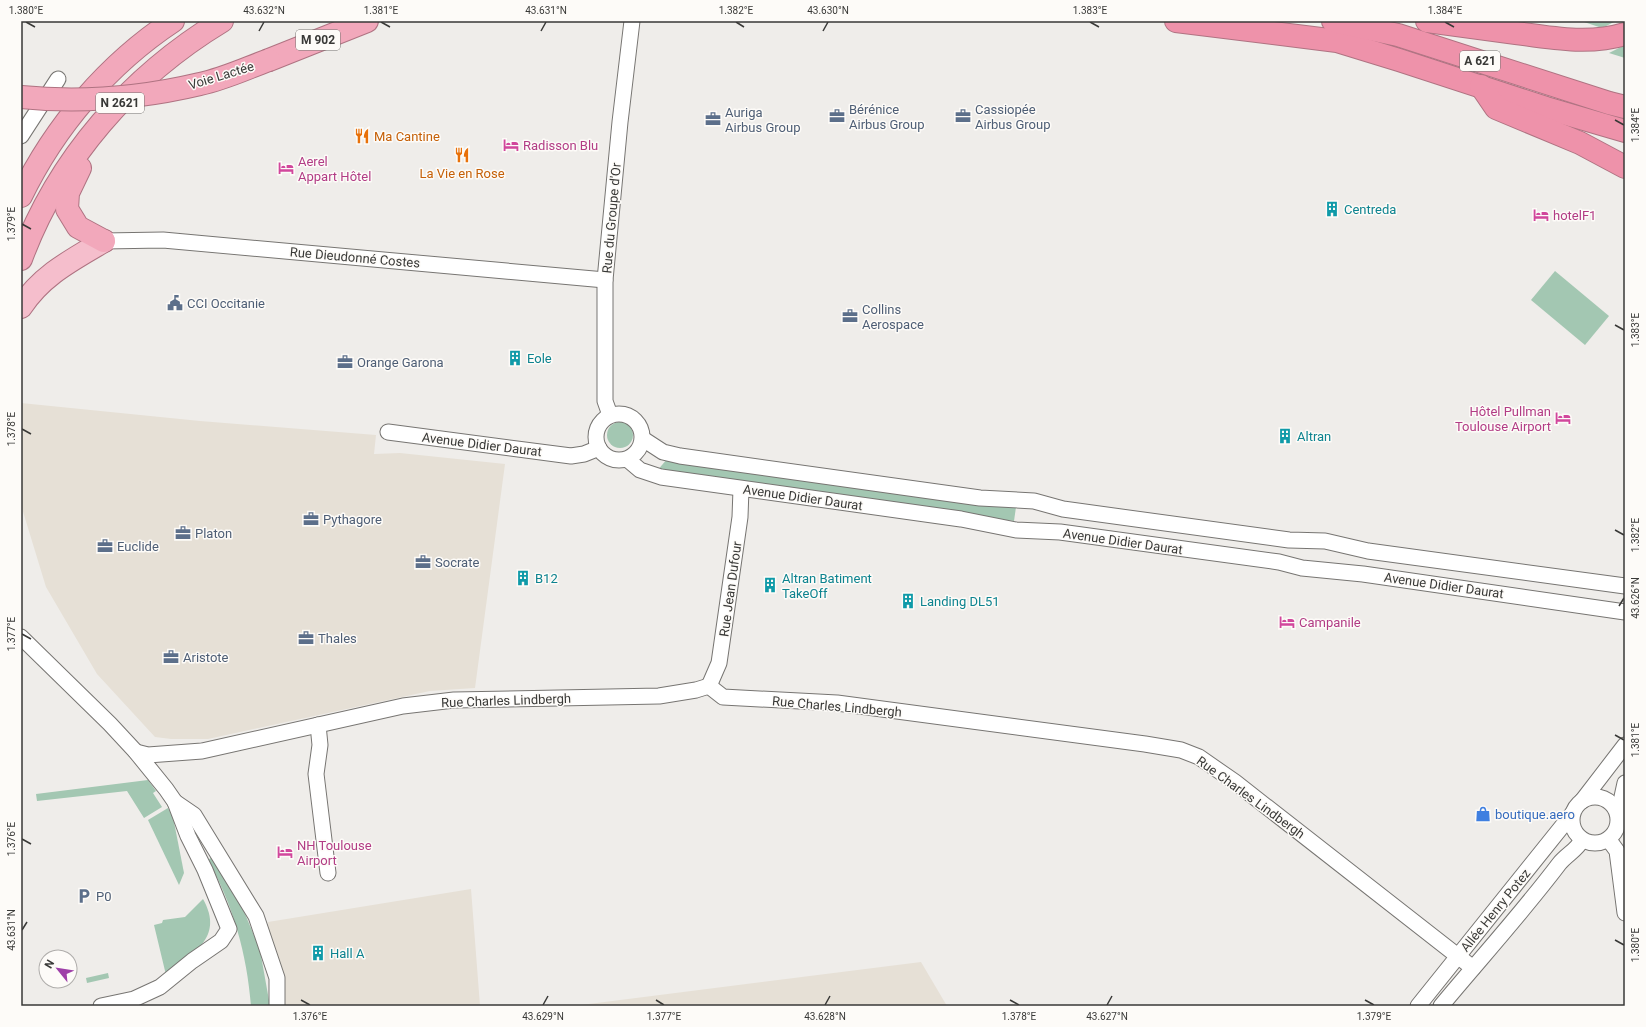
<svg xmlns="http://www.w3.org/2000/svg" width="1646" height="1027" viewBox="0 0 1646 1027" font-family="Roboto,sans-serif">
	<rect width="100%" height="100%" fill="#efedea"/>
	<g fill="#e6e0d6">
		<path d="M21,403l179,18 176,14 -2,19 26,-1 105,11 -30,224 -45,3 -222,48h-37l-16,-2 -58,-63 -51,-87 -25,-82z"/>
		<path d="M471,889l9,117h-207l-5,-84z"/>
		<path d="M921,962l26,44h-374z"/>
	</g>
	<g fill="#a3c7b2">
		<path d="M1581,21h35l-14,7z"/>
		<path d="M1625,45v13l-16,-5z"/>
		<path d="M1555,271l54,45 -24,29 -54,-45z"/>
		<circle cx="620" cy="435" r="13"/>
		<path d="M668,458l348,49 -2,14 -358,-49z"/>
		<path d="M148,780l8,11 -3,2 9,14 -18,11 -17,-27 -90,10 -1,-7z"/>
		<path d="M168,808l5,9 11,56 -5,12 -31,-65z"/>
		<path d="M215,855l23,42 22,53 10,56h-19c-4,-52 -18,-101 -43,-146z"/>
		<path d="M203,899c22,39 -11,55 -37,76l-12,-50 8,-2 1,-3 22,-3z"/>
		<path d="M108,973l1,5 -22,5 -1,-5z"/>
	</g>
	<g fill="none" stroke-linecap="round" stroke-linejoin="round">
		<defs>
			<g id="minor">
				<path d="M21,136l37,-57"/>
				<path d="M104,241l59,-1 442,40"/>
				<circle cx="619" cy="437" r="23"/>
				<path d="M610,415l-5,-14v-121l15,-158 12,-101"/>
				<path d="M388,432l183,24 13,-2 15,-6"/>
				<path d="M643,439l20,13 17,4 300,42 54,3 29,8 226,31 36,1 43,10 257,35"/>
				<path d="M627,459l13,11 21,7 300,42 55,11 44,2 219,30 23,6 61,6 262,38"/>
				<path d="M21,637l89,87 26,28 30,37 9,13 13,34 17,34 24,59 -8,12 -29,20 -32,26 -26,12 -33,7"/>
				<path d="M709,686l14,11 114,6 308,41 36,6 18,7 36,25 238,186"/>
				<path d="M709,686l10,-23 21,-146 1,-28"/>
				<path d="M318,725l2,20 -4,29 12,99"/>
				<path d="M136,752l12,3 54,-4 201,-45 51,-6 205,-4 37,-6 13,-4"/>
				<circle cx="1595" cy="820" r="23"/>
				<path d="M1582,801l43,-56"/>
				<path d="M175,802l19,13 62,101 21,62v28"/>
				<path d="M1618,815l7,-32"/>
				<path d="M1609,840l8,11 8,62"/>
				<path d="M1418,1006l154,-192"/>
				<path d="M1441,1006c39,-47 81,-93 118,-142 7,-9 18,-14 23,-24"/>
			</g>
			<path id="primary" d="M21,307c21,-32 51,-47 83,-66"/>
			<g id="trunk">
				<path d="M269,60l98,-39"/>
				<path d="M80,168l-12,25 -1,16 11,18 26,14"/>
				<path d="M21,196c34,-70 87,-132 152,-175"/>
				<path d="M21,259c37,-100 110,-183 201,-238"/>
			</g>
			<g id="motorway">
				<path d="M1176,21l161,20 62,19 147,48 79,23"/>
				<path d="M1333,21l65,14 211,68 16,4"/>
				<path d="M1427,21c30,4 59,8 89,12 36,5 73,12 109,1"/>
				<path d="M1481,86l15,22 84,35 45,24"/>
			</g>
		</defs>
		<use href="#minor" stroke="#777572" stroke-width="17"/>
		<use href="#primary" stroke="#af7382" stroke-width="24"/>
		<use href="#trunk" stroke="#af7382" stroke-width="24"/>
		<use href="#motorway" stroke="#af7382" stroke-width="24"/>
		<use href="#minor" stroke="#fff" stroke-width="15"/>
		<use href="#primary" stroke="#f5becc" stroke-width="22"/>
		<use href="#trunk" stroke="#f2a8bb" stroke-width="22"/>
		<use href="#motorway" stroke="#ee92aa" stroke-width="22"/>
		<defs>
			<path id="trunk-bridge" d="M21,97c60,6 120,1 179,-13 24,-5 47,-16 69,-24"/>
		</defs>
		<use href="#trunk-bridge" stroke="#af7382" stroke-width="24" stroke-linecap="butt"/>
		<use href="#trunk-bridge" stroke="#f2a8bb" stroke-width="22"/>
	</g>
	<path fill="none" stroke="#393937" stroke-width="1.5" d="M26,22l9,5M381,22l9,5M736,22l8,5M1090,22l9,5M1445,22l9,5M259,31l5,-9M541,31l5,-9M823,31l5,-9M1615,120l9,5M22,224l9,5M1615,325l9,5M22,429l9,5M1615,530l9,5M1619,606l5,-8M22,634l9,5M1615,735l9,5M22,839l9,5M22,930l5,-8M1615,940l9,5M301,1000l9,5M656,1000l8,5M1010,1000l9,5M1365,1000l9,5M543,1005l5,-9M825,1005l5,-9M1107,1005l5,-9"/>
	<defs>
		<symbol id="office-bare" viewBox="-9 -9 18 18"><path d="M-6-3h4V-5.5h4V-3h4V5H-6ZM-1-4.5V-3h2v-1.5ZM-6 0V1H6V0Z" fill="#5c6f8a" stroke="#fdfbf8" stroke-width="2.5" paint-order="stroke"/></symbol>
		<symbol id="restaurant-bare" viewBox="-9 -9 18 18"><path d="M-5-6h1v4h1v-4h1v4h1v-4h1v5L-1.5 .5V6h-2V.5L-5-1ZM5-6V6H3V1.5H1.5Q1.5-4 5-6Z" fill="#e8710a" stroke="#fdfbf8" stroke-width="2.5" paint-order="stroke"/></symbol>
		<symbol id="hotel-bare" viewBox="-9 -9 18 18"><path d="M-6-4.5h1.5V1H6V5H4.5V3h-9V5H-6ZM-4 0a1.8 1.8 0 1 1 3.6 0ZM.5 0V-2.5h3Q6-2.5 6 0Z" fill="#d1479c" stroke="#fdfbf8" stroke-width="2.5" paint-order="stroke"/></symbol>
		<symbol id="building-bare" viewBox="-9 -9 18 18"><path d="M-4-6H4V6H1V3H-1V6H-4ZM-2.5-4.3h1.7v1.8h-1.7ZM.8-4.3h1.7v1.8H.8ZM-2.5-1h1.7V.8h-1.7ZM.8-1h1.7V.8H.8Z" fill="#0f9aa8" stroke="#fdfbf8" stroke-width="2.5" paint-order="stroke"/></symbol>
		<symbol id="civic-bare" viewBox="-9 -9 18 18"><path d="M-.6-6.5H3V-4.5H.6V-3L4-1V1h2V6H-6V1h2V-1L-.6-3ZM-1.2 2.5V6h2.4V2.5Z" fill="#5c6f8a" stroke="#fdfbf8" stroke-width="2.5" paint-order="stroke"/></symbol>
		<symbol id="shop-bare" viewBox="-9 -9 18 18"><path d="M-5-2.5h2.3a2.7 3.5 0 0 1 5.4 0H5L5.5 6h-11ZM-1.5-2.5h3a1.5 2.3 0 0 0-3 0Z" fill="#3f7fe0" stroke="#fdfbf8" stroke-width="2.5" paint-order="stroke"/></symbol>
		<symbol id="parking-bare" viewBox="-9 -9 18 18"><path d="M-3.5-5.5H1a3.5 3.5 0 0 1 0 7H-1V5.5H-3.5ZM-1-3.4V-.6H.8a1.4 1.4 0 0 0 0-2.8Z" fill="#5c6f8a" stroke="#fdfbf8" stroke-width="2.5" paint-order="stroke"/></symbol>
	</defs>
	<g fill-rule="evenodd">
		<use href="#office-bare" x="826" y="105" width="22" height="22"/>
		<use href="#office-bare" x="952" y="105" width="22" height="22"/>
		<use href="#office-bare" x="702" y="108" width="22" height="22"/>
		<use href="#restaurant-bare" x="351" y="125" width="22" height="22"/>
		<use href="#hotel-bare" x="500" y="134" width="22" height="22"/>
		<use href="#restaurant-bare" x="451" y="144" width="22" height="22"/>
		<use href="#hotel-bare" x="275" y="157" width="22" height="22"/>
		<use href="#building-bare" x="1321" y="198" width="22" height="22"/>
		<use href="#hotel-bare" x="1530" y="204" width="22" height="22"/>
		<use href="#civic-bare" x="164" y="292" width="22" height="22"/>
		<use href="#office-bare" x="839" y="305" width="22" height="22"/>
		<use href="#building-bare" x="504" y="347" width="22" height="22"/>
		<use href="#office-bare" x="334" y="351" width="22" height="22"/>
		<use href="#hotel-bare" x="1552" y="407" width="22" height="22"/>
		<use href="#building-bare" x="1274" y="425" width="22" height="22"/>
		<use href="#office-bare" x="300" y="508" width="22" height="22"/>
		<use href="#office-bare" x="172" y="522" width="22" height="22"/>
		<use href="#office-bare" x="94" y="535" width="22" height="22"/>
		<use href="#office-bare" x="412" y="551" width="22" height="22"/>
		<use href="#building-bare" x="512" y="567" width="22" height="22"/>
		<use href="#building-bare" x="759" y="574" width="22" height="22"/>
		<use href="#building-bare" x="897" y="590" width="22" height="22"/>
		<use href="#hotel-bare" x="1276" y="611" width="22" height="22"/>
		<use href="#office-bare" x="295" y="627" width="22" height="22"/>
		<use href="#office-bare" x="160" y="646" width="22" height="22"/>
		<use href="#shop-bare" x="1472" y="803" width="22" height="22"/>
		<use href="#hotel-bare" x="274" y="841" width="22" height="22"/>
		<use href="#parking-bare" x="73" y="885" width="22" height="22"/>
		<use href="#building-bare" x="307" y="942" width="22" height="22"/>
	</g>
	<g text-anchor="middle" stroke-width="3" stroke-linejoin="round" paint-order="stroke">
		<g fill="#fdfbf8" stroke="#747371" stroke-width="1">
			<rect x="296" y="30" width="44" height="20" rx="3"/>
			<rect x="1460" y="51" width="40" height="20" rx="3"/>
			<rect x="96" y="93" width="48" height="20" rx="3"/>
		</g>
		<g font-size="12" font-weight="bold" fill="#393937">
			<text x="318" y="44">M 902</text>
			<text x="1480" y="65">A 621</text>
			<text x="120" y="107">N 2621</text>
		</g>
		<g font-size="13" fill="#393937" stroke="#fdfbf8">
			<text transform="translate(221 75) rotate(-17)" y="5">Voie Lactée</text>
			<text transform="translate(611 218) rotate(-85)" y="5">Rue du Groupe d'Or</text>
			<text transform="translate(355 257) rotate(5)" y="5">Rue Dieudonné Costes</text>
			<text transform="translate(482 444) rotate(7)" y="5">Avenue Didier Daurat</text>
			<text transform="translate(803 497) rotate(8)" y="5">Avenue Didier Daurat</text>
			<text transform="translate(1123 541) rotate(8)" y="5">Avenue Didier Daurat</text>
			<text transform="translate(1444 585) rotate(8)" y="5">Avenue Didier Daurat</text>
			<text transform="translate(730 589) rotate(-82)" y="5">Rue Jean Dufour</text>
			<text transform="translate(506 700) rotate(-2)" y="5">Rue Charles Lindbergh</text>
			<text transform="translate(837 706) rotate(5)" y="5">Rue Charles Lindbergh</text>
			<text transform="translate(1251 797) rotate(36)" y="5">Rue Charles Lindbergh</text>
			<text transform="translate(1495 910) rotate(-51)" y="5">Allée Henry Potez</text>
		</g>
		<g font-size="13" fill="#4e5e75" stroke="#fdfbf8" text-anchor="start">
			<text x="849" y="114">Bérénice<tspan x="849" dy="15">Airbus Group</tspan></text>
			<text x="975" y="114">Cassiopée<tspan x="975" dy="15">Airbus Group</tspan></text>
			<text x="725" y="117">Auriga<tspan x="725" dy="15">Airbus Group</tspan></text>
			<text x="187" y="308">CCI Occitanie</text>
			<text x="862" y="314">Collins<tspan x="862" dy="15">Aerospace</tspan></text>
			<text x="357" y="367">Orange Garona</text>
			<text x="323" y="524">Pythagore</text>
			<text x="195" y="538">Platon</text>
			<text x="117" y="551">Euclide</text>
			<text x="435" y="567">Socrate</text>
			<text x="318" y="643">Thales</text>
			<text x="183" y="662">Aristote</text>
			<text x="96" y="901">P0</text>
		</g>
		<g font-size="13" fill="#c56008" stroke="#fdfbf8" text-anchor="start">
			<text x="374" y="141">Ma Cantine</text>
			<text x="462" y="178" text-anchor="middle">La Vie en Rose</text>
		</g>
		<g font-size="13" fill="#b23c85" stroke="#fdfbf8" text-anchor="start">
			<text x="523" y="150">Radisson Blu</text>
			<text x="298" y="166">Aerel<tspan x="298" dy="15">Appart Hôtel</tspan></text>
			<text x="1553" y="220">hotelF1</text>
			<text x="1551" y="416" text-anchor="end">Hôtel Pullman<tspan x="1551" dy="15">Toulouse Airport</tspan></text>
			<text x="1299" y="627">Campanile</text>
			<text x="297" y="850">NH Toulouse<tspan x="297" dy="15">Airport</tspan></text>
		</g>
		<g font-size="13" fill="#0d838f" stroke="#fdfbf8" text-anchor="start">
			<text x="1344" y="214">Centreda</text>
			<text x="527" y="363">Eole</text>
			<text x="1297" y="441">Altran</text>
			<text x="535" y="583">B12</text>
			<text x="782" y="583">Altran Batiment<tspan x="782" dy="15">TakeOff</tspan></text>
			<text x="920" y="606">Landing DL51</text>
			<text x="330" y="958">Hall A</text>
		</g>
		<g font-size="13" fill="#366cbe" stroke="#fdfbf8" text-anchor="start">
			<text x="1495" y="819">boutique.aero</text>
		</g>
	</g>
	<rect width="1646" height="1027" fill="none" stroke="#fdfbf8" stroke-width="44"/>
	<g transform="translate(58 969) rotate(300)"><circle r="19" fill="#fdfbf8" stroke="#afadab"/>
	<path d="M0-3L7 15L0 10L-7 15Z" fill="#9e3fa8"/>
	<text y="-6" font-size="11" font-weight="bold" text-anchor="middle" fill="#393937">N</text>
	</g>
	<rect x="22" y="22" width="1602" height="983" fill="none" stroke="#393937" stroke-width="1.5"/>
	<g font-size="10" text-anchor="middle" fill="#393937">
		<text x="26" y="14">1.380°E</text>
		<text x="264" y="14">43.632°N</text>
		<text x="381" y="14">1.381°E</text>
		<text x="546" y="14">43.631°N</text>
		<text x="736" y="14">1.382°E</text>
		<text x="828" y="14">43.630°N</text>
		<text x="1090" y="14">1.383°E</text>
		<text x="1445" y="14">1.384°E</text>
		<text transform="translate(1635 125) rotate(-90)" y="4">1.384°E</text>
		<text transform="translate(11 224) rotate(-90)" y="4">1.379°E</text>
		<text transform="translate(1635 330) rotate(-90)" y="4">1.383°E</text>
		<text transform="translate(11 429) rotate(-90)" y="4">1.378°E</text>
		<text transform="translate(1635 535) rotate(-90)" y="4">1.382°E</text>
		<text transform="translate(1635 598) rotate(-90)" y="4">43.626°N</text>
		<text transform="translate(11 634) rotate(-90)" y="4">1.377°E</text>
		<text transform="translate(1635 740) rotate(-90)" y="4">1.381°E</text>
		<text transform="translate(11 839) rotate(-90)" y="4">1.376°E</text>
		<text transform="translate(11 930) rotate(-90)" y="4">43.631°N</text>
		<text transform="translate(1635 945) rotate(-90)" y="4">1.380°E</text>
		<text x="310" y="1020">1.376°E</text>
		<text x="543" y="1020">43.629°N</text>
		<text x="664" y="1020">1.377°E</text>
		<text x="825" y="1020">43.628°N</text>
		<text x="1019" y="1020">1.378°E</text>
		<text x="1107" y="1020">43.627°N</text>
		<text x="1374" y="1020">1.379°E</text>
	</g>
</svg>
